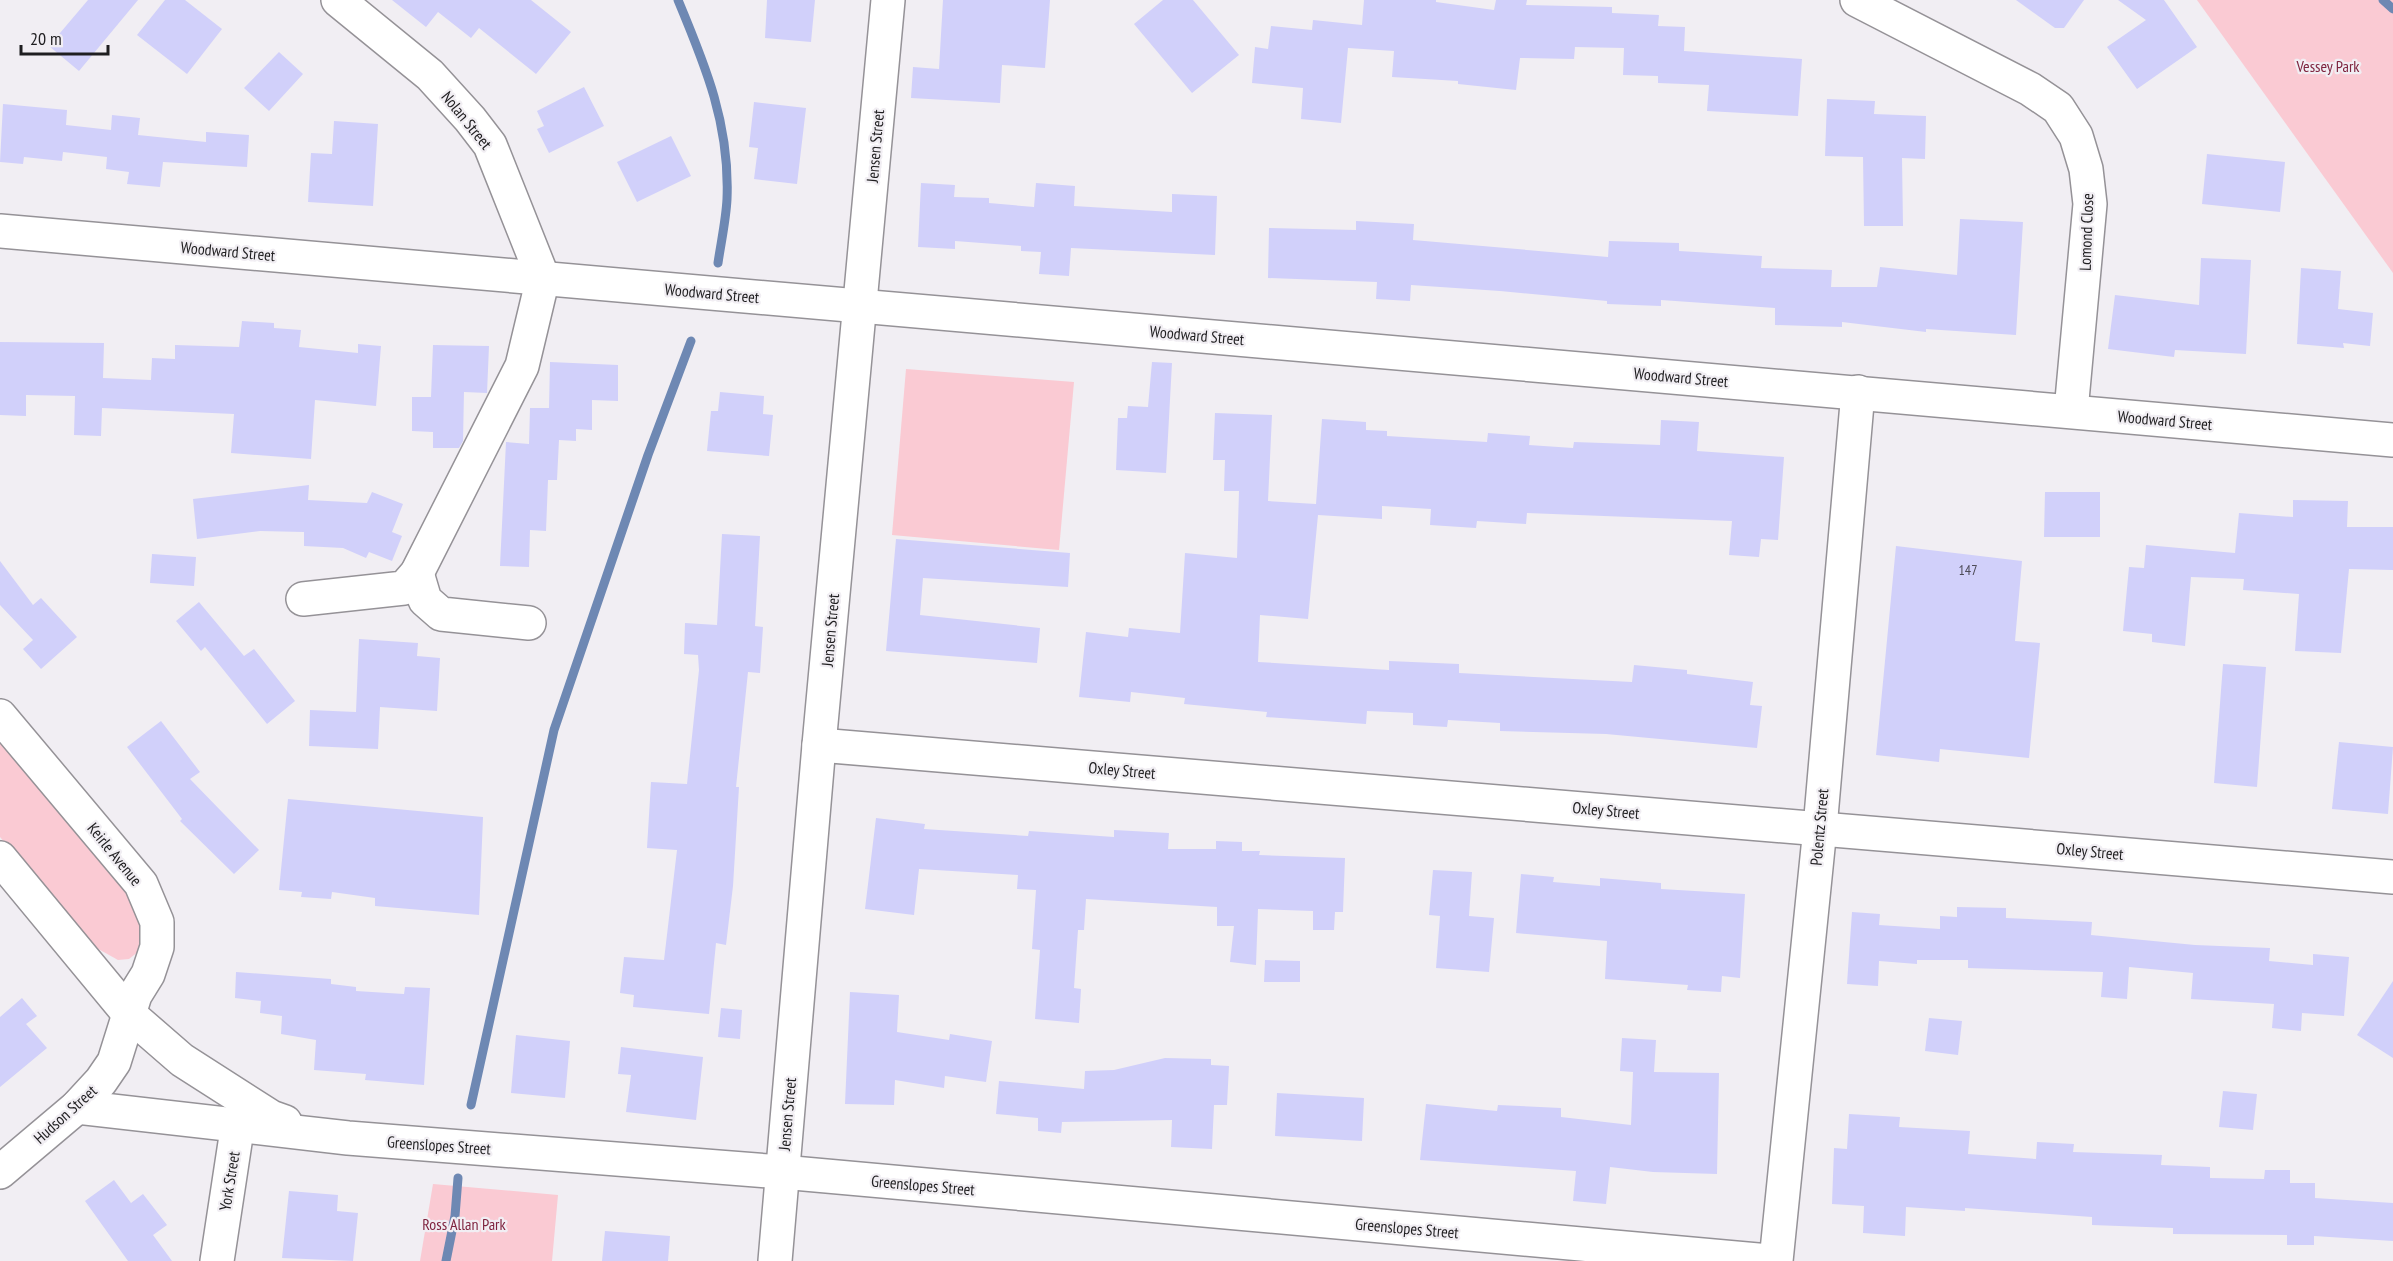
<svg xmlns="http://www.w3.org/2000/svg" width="2393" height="1261" viewBox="0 0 2393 1261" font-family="'PT Sans Narrow',sans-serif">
	<rect width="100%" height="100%" fill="#f1eef3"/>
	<g fill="#facad3">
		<path d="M2197,0h196v273z"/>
		<path d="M906,369l168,13 -15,168 -167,-15z"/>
		<path d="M0,731l124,149 19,42v17l-4,12 -10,8 -11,1 -25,-14 -93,-109z"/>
		<path d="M433,1184l125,11 -6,66h-132z"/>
	</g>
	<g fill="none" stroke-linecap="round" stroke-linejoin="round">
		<g stroke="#6e88b3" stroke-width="9">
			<path d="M678,0c28,67 52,125 49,199 -1,21 -6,43 -9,64"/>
			<path d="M2383,0l10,9"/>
			<path d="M471,1105l83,-375 94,-275 43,-114"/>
			<path d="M446,1261l9,-45 3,-38"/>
		</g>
	</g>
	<g fill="#d1d0fa">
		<path d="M88,0h50l-59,71 -30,-25z"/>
		<path d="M165,0h20l37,29 -35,45 -50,-39z"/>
		<path d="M392,0h139l40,32 -35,42 -57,-46 -8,10 -33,-26 -12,15z"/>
		<path d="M767,0h48l-4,42 -46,-4z"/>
		<path d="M943,0h107l-5,68 -43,-3 -2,38 -89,-5 2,-31 26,2z"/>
		<path d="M1163,0h30l46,55 -47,38 -58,-69z"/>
		<path d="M1364,0h72v2l58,8 2,-10h31l-1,5 86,2v6l47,2 -1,11 27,1 -1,24 118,8 -4,57 -91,-5 2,-26 -51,-2v-7l-35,-1 1,-27 -49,-1 -1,12 -54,-1 -4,32 -58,-6v-3l-66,-4 2,-26 -46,-3 -7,75 -40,-4 2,-31 -51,-5 3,-36 13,2 3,-23 41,4 1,-10 49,5z"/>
		<path d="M2016,0h68l-20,28h-9z"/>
		<path d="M2118,0h46l33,47 -60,42 -30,-42 39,-27z"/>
		<path d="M279,52l24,22 -34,37 -25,-23z"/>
		<path d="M584,87l20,39 -55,27 -12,-24 7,-3 -7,-15z"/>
		<path d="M1827,99l48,2 -1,13 52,2 -1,43 -23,-1 1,68h-39l-1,-69 -38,-1z"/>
		<path d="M754,102l52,6 -9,76 -43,-5 4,-31 -9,-1z"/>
		<path d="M3,104l64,6 -1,15 45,5 1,-15 28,3 -2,17 68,7v-10l43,3 -2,32 -84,-5 -3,25 -33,-3 2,-12 -23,-3 1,-12 -44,-5 -1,9 -38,-4 -1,7 -23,-2z"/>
		<path d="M334,121l44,3 -5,82 -65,-4 3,-49 21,1z"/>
		<path d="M671,136l20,40 -54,26 -20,-40z"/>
		<path d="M2207,154l78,8 -5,50 -78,-8z"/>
		<path d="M921,183l34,2 -1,12 35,1v5l45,4 2,-24 39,3 -1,20 98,6v-18l45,2 -2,59 -144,-7 -2,28 -30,-2 2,-22 -20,-1v-5l-66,-5v8l-37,-2z"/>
		<path d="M1960,219l63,3 -7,113 -90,-6v3l-84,-10v5l-67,-2v-17l-114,-8v6l-54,-2v-3l-107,-10 -89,-6 -1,16 -34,-2 1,-17 -109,-4 1,-50 87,2v-9l58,3 -1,16 195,17 1,-16 70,2v8l83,5 -1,12 71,2 -1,17h46l3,-20 77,8z"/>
		<path d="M2201,258l50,2 -5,94 -71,-4 -1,7 -66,-8 7,-54 84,10z"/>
		<path d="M2301,268l40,3 -3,38 35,4 -3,33 -27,-3 1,5 -47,-4z"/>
		<path d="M242,321l32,2v5l27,2 -2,17 59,6v-9l23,2 -5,60 -61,-6 -4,59 -80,-6 3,-39 -132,-6 -1,28 -27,-1 1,-39 -49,-1v21l-26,-1v-73l104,1 -1,35 48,2 1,-22 23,1v-14l64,2z"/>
		<path d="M433,345l56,1 -2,47 -23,-1 -1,49 -4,7h-26v-16l-21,-1v-34h19z"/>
		<path d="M550,362l68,3v36l-26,-1v30l-16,-1v12l-17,-1 -2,40h-9l-2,51 -16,-1 -1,37 -29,-1 6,-124 23,2 1,-36h19z"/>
		<path d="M1152,362l20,1 -6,110 -50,-3 2,-52h9l1,-12 20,1z"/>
		<path d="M720,392l44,4 -1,18 10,1 -4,41 -62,-5 4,-40h7z"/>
		<path d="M1215,413l57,2 -4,86 48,3 6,-85 44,3v8l21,1v5l100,6 1,-9 42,3 -1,9 44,3 1,-6 86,3 1,-25 38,2 -2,29 87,6 -6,83 -17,-1 -2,18 -30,-2 3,-34 -205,-8 -1,11 -49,-3 -1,7 -46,-3 1,-16 -49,-3v13l-64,-4 -10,104 -48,-4 -2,47 131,8v-9l70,3v9l173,9 2,-17 53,5v4l66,8 -3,23 12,1 -5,42 -151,-14 -106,-3v-8l-52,-3 -1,7 -34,-2v-12l-46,-2 -1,13 -100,-7 1,-5 -83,-8 1,-6 -54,-6 -1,10 -51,-5 7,-65 42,5 1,-9 51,5 5,-80 52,5 2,-67h-15l1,-31h-12z"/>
		<path d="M309,485l-1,15 59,3 5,-11 31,12 -11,28 10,4 -10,25 -23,-9 -3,6 -23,-10 -39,-2v-14l-44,-1 -63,8 -4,-40z"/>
		<path d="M2045,492h55v45h-56z"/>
		<path d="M2293,500l55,1 -1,26h46v43l-44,-1 -8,84 -46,-2 4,-57 -56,-4 1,-11 -53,-2 -6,69 -33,-4v-8l-29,-3 6,-64 15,1 2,-23 89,8 4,-40 54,4z"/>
		<path d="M722,534l38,2 -5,90 8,1 -3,46 -12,-1 -12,115h3l-6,99 -7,59 -10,-2 -7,71 -76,-7 1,-12 -14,-2 4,-36 40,3 13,-110 -30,-2 4,-66 36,2 12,-114 -1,-15 -14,-1 1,-31 32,2z"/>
		<path d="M896,539l174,14 -2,34 -145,-9 -3,37 120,13 -3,35 -151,-12z"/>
		<path d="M1896,546l126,15 -7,80 25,2 -11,115 -89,-9 -1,13 -63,-7z"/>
		<path d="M152,554l44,3 -2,29 -44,-3z"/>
		<path d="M0,561l33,44 8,-7 36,39 -36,32 -18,-20 10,-9 -33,-35z"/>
		<path d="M199,602l45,54 10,-7 41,52 -28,23 -62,-77 -4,4 -25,-30z"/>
		<path d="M359,639l59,4 -1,13 23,2 -3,53 -57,-4 -2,42 -69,-3 1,-36 46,2z"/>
		<path d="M2223,664l43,3 -9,120 -43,-4z"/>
		<path d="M161,721l39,51 -10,7 69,71 -25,24 -54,-53 2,-2 -55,-72z"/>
		<path d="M2339,742l54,5 -5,67 -56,-5z"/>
		<path d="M288,799l195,18 -4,98 -104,-9v-8l-43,-6 -1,7 -30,-2 1,-5 -23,-2z"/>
		<path d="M876,818l49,6 -1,5 104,7 1,-5 85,6v-7l55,3 -1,16h48v-8l26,1v9h18l-1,4 86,3 -2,54h-8l-1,18h-21v-19l-55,-2 -2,56 -26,-3 4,-36h-17v-19l-131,-8 -2,31h-6l-4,58 7,1 -2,34 -44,-4 5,-69 -8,-1 4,-59 -19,-1 1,-14 -99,-6 -5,46 -49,-6z"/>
		<path d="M1433,870l39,2 -3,44 25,2 -5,54 -53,-4 4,-52 -11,-1z"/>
		<path d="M1521,874l33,3 -1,5 47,4v-8l61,5v6l84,5 -5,84 -18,-2 -1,16 -34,-2 1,-5 -83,-6 2,-38 -91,-8z"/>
		<path d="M1957,907l49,1v10l86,4 -1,13 104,10 75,3 -1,13 44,4v-11l36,3 -5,59 -42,-3 -1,18 -29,-3 2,-24 -83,-5 2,-26 -64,-6 -2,32 -26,-2 2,-25 -135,-4v-8h-51v4l-38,-3 -1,25 -31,-2 5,-72 28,2 -1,11 61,4v-13l17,1z"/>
		<path d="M1265,960l35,1v21h-36z"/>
		<path d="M236,972l95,7v5l25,3v4l48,3 1,-7 25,1 -6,97 -59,-5 1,-6 -52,-4 2,-30 -35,-6 1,-18 -22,-3 1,-12 -26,-3z"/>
		<path d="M2393,981v77l-36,-23z"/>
		<path d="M850,992l49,3 -2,37 52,8 1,-6 42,7 -6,41 -41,-6 -1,12 -49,-8 -1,25 -49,-1z"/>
		<path d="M22,998l15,18 -11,8 21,24 -47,39v-70z"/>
		<path d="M721,1008l21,2 -2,29 -22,-2z"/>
		<path d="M1929,1018l33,3 -4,34 -33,-4z"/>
		<path d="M516,1035l54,6 -5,57 -54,-5z"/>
		<path d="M1622,1038l34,2 -2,32 65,1 -2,101 -64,-2 -43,-5 -4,37 -33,-3 3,-30 -156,-11 6,-56 71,7 1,-6 63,3v9l70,8 2,-53 -13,-1z"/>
		<path d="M621,1047l82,10 -7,63 -70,-8 5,-37 -13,-1z"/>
		<path d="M1165,1058l46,1v6l18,1 -2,39h-13l-2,44 -41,-2 1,-27 -110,2 -1,11 -23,-2v-13l-42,-4 3,-33 85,8 1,-18 29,-1z"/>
		<path d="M2223,1091l34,3 -4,36 -34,-3z"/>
		<path d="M1277,1093l87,5 -2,43 -87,-5z"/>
		<path d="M1849,1114l51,3 -1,10 71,4 -2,23 68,5 1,-17 37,2 -1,8 89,3 -1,10 49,2v11l54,1 1,-9h25v13h25v15l78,5v38l-79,-5v9h-27v-10l-114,-1v-6l-81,-3v-8l-127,-9v3l-59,-4 -1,29 -42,-3 1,-27 -32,-2 2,-56 13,1z"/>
		<path d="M114,1180l17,23 12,-9 24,31 -14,10 19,26h-44l-43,-60z"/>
		<path d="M289,1191l49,4 -1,16 21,2 -5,48 -71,-3z"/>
		<path d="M605,1231l65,5 -2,25h-66z"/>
	</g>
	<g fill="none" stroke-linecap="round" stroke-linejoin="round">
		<defs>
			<g id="minor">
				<path d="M1857,0l173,89 28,19 18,28 10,33 4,35 -19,207"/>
				<path d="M0,231l2393,209"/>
				<path d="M417,573l8,27 16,14 88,9"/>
				<path d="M303,599l101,-11 13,-15 105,-207 21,-88 -53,-133 -20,-26 -40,-44 -92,-75"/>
				<path d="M0,716l141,168 16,38v25l-9,27 -13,21 -21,67 -13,19 -24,26 -77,65"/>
				<path d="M819,745l1574,132"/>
				<path d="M0,858l129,156 53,46 89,57 14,5"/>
				<path d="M77,1107l271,31 434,34 987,89"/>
				<path d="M217,1261l21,-138 10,-18"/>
				<path d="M775,1261l44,-516 69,-745"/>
				<path d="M1776,1261l44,-433 38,-436"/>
			</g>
		</defs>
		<use href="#minor" stroke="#959297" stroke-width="36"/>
		<use href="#minor" stroke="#fff" stroke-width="33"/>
	</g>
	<g text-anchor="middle" stroke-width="4.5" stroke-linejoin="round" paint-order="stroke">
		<g font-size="14" fill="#4c4a56">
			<text x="1968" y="575">147</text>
		</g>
		<g font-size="16" fill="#7f243f" stroke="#f1eef3">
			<text x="2328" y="72">Vessey Park</text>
			<text x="464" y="1230">Ross Allan Park</text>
		</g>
		<g font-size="16" fill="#1f1e20" stroke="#f1eef3">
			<text transform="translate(467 120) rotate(51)" y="6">Nolan Street</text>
			<text transform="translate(875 146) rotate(-85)" y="6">Jensen Street</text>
			<text transform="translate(2086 232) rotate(-88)" y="6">Lomond Close</text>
			<text transform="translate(228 251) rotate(5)" y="6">Woodward Street</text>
			<text transform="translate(712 293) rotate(5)" y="6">Woodward Street</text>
			<text transform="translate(1197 335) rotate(5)" y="6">Woodward Street</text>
			<text transform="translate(1681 377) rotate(5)" y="6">Woodward Street</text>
			<text transform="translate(2165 420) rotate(5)" y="6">Woodward Street</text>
			<text transform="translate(830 630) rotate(-85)" y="6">Jensen Street</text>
			<text transform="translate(1122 770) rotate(5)" y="6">Oxley Street</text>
			<text transform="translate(1606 810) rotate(5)" y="6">Oxley Street</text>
			<text transform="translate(1819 827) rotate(-85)" y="6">Polentz Street</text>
			<text transform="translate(2090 851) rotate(5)" y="6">Oxley Street</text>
			<text transform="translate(115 854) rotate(51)" y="6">Keirle Avenue</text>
			<text transform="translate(65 1114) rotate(-42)" y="6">Hudson Street</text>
			<text transform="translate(787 1114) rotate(-85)" y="6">Jensen Street</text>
			<text transform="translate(439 1145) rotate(4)" y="6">Greenslopes Street</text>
			<text transform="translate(229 1181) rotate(-81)" y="6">York Street</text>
			<text transform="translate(923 1185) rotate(5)" y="6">Greenslopes Street</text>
			<text transform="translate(1407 1228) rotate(5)" y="6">Greenslopes Street</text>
		</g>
	</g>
	<path d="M21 45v9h87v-9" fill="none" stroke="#1f1e20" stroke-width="3"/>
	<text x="30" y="45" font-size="18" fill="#1f1e20" stroke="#f1eef3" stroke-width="4.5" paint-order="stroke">20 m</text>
</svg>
